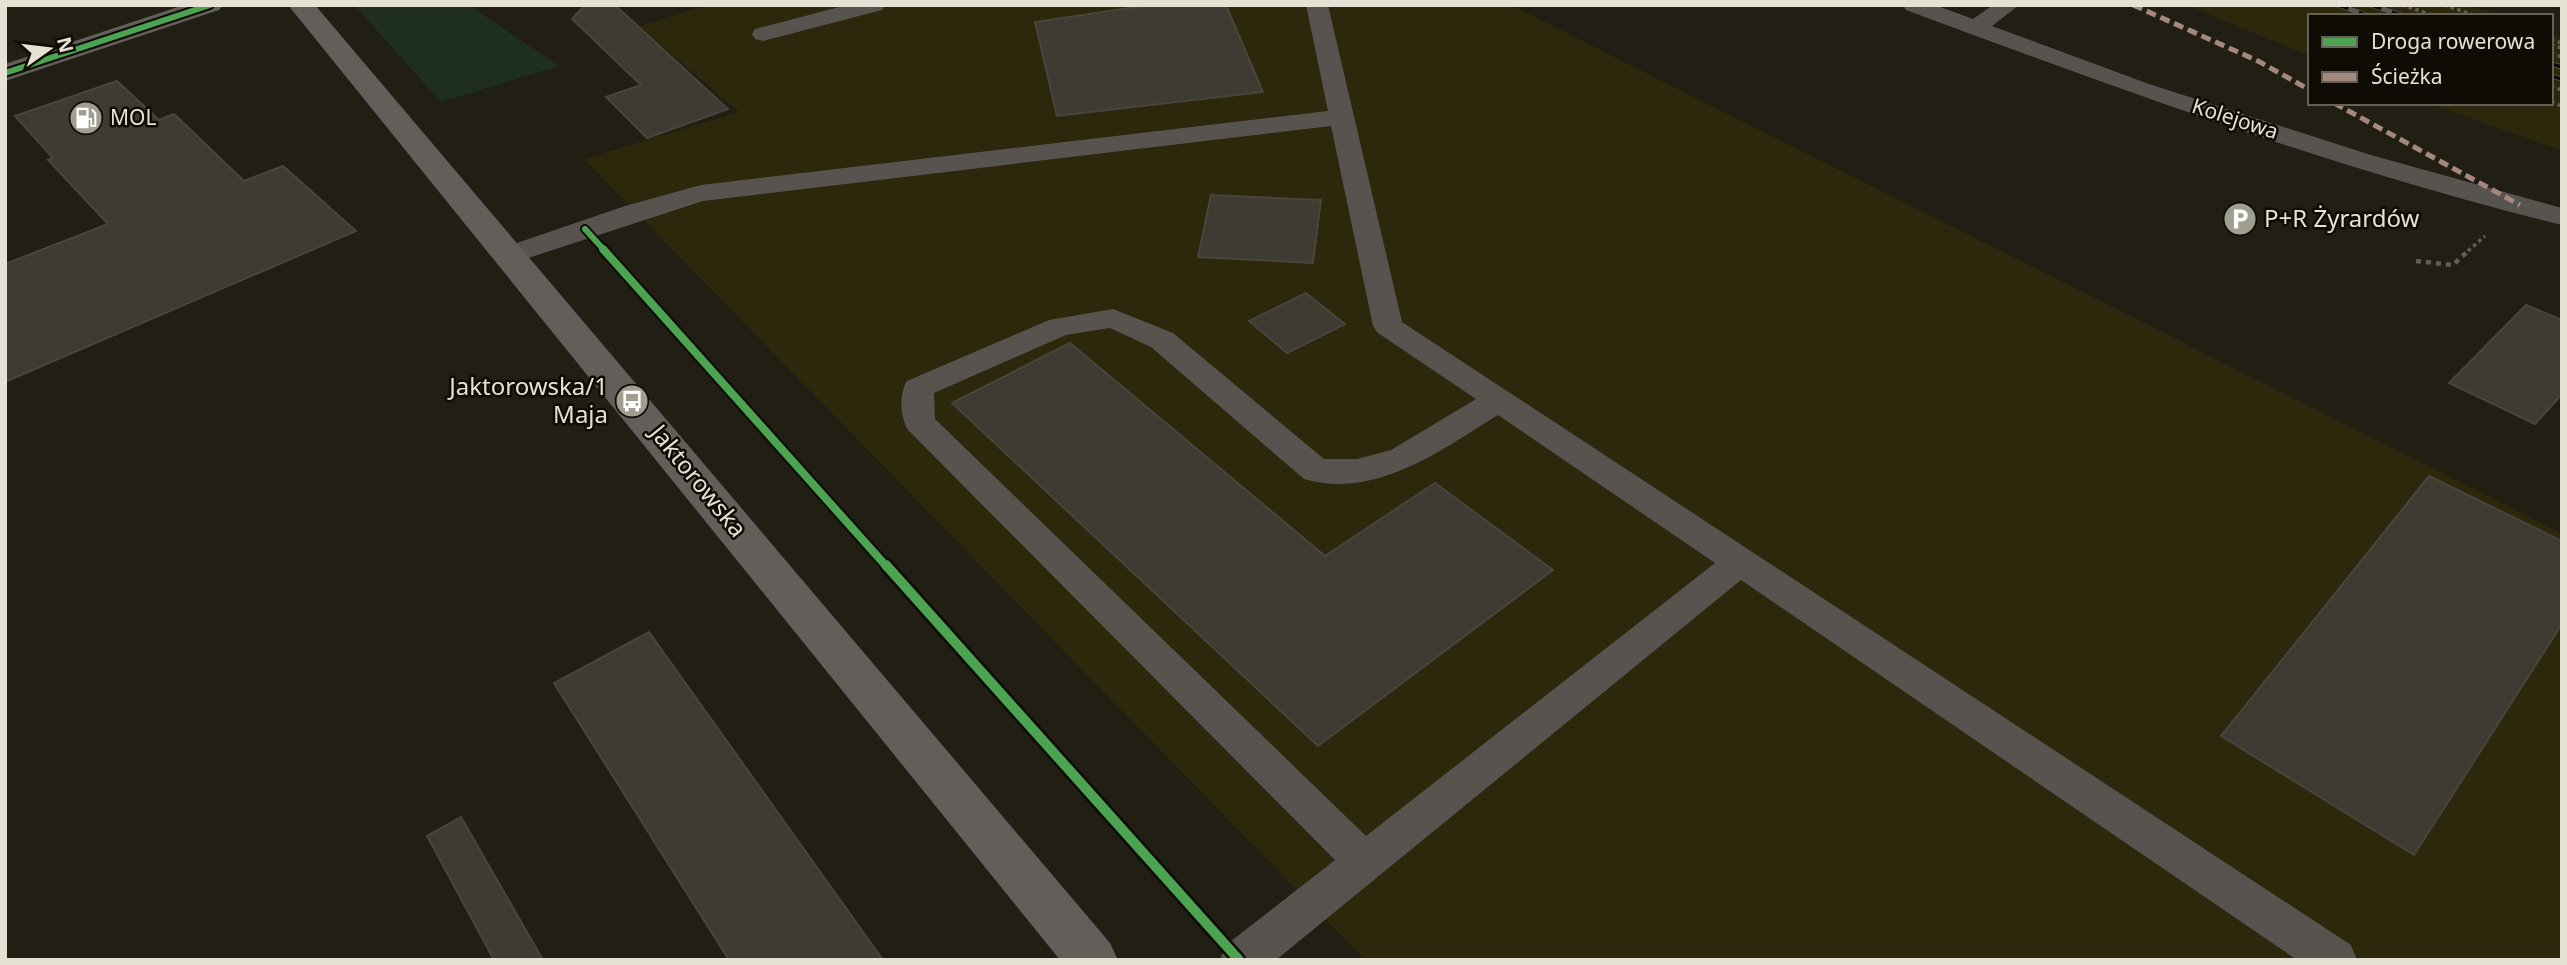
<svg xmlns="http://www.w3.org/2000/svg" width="2567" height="965" viewBox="0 0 2567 965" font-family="'Noto Sans',sans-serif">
	<rect width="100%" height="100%" fill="#211e13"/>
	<g fill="#2d270b">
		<path d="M707,5h804l1051,528v427h-1197l-781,-801 155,-47 -100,-86z"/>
		<path d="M2186,5h283l33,11h-192v40z"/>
		<path d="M2551,34l11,3v114l-134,-48h123z"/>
	</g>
	<path fill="#1e2f1e" d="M354,5h115l90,61 -118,36z"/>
	<g fill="#3e3b32" stroke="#48453c" stroke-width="2">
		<path d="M585,5h30l113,104 -81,29 -41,-41 35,-12 -69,-66z"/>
		<path d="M1149,5h77l37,87 -206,24 -22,-94z"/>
		<path d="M117,81l42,39 15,-6 70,67 39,-15 73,65 -351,151v-118l103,-40 -60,-64 5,-2 -38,-42z"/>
		<path d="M1211,195l110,5 -8,63 -115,-6z"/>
		<path d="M1306,293l39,31 -58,29 -38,-32z"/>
		<path d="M2526,305l36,15v74l-27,30 -86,-41z"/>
		<path d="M1070,343l255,213 110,-73 118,87 -235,176 -366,-343z"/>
		<path d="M2429,476l133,65v83l-148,231 -193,-119z"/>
		<path d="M649,632l234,328h-154l-175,-277z"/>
		<path d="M461,817l82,143h-49l-67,-124z"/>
	</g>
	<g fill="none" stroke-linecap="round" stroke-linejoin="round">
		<g stroke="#605e59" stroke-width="3.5" stroke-dasharray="3.5 3.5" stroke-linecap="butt">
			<path d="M2402,5l33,11"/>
			<path d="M2444,5l33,11"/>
			<path d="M2551,40l11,3"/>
			<path d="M2551,45l11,3"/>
			<path d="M2551,53l11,4"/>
			<path d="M2551,86l11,4"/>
			<path d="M2551,102l11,4"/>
			<path d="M2468,251l17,-15"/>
		</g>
		<path stroke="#605e59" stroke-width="4.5" stroke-dasharray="5 5" stroke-linecap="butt" d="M2416,261l37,4 17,-16"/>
		<g fill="#57534f" fill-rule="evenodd">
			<path d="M847,5h38l-3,5 -119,31 -8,-2 -3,-5 3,-5z"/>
			<path d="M1306,5h22l74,317 949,623 6,15h-60l-556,-380 -465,380h-56l6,-15 109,-85 -427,-430c-8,-13 -9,-37 -1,-49l142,-61 64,-11 60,24 151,126h33l34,-9 85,-51 -98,-66 -5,-7 -42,-200 -628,75 -184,60 -10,2 -10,-2 -4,-6 4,-6 126,-43 76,-21 627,-74zM1110,328l41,19 153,132c72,21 137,-29 194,-64l217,148 -349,273 -431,-417 -1,-26 132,-58z"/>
			<path d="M1903,5h32l38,14 20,-14h26l-27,21 157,58 222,71 191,53v17c-224,-55 -441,-135 -656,-215z"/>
		</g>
		<g fill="#625e5a" fill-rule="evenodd">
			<path d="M184,5h39l-4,5 -214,71v-17z"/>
			<path d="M288,5h27l795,938 8,17h-58z"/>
		</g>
		<defs>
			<g id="rail">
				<path d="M2338,5l31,11"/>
				<path d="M2371,5l33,11"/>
				<path d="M2551,64l11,3"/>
				<path d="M2551,76l11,3"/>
			</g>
		</defs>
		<use href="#rail" stroke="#5a5853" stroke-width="5"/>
		<use href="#rail" stroke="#0e0c04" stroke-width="3.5" stroke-dasharray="11" stroke-linecap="butt"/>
		<g stroke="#a5887d" stroke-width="5" stroke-dasharray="10 5" stroke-linecap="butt">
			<path d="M2133,5l125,56 52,29"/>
			<path d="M2334,103l186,102"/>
		</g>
		<defs>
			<g id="cycleway-far2">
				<path d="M5,73l205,-68"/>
				<path d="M585,229l20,22"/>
			</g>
			<path id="cycleway-far1" d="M603,249l284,318"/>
			<path id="cycleway" d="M886,565l353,395"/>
		</defs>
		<use href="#cycleway-far2" stroke="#0e0c04" stroke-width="10"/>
		<use href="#cycleway-far1" stroke="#0e0c04" stroke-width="12"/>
		<use href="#cycleway" stroke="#0e0c04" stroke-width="15"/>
		<use href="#cycleway-far2" stroke="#4ca352" stroke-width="6"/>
		<use href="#cycleway-far1" stroke="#4ca352" stroke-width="8"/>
		<use href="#cycleway" stroke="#4ca352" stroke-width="10"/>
	</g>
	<defs>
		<symbol id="fuel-disc" viewBox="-11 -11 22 22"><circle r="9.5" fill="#a09d91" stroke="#0e0c04"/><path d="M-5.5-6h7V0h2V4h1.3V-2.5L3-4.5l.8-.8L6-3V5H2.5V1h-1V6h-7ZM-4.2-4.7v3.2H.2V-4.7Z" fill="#fff"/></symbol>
		<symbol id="parking-disc" viewBox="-11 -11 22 22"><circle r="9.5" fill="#a09d91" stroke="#0e0c04"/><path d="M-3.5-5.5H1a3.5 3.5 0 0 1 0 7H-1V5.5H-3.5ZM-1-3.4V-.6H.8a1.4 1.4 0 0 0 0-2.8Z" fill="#fff"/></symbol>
		<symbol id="bus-disc" viewBox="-11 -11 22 22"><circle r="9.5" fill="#a09d91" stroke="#0e0c04"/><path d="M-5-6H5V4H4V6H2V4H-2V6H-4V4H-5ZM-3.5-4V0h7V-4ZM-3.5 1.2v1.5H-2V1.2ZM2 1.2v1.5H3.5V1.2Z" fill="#fff"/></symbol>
	</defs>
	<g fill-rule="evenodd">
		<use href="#fuel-disc" x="67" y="99" width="38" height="38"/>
		<use href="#parking-disc" x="2221" y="200" width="38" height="38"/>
		<use href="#bus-disc" x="613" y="382" width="38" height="38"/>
	</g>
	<g text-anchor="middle" stroke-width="5" stroke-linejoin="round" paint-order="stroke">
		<g font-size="21" fill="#e5e2d5" stroke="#0e0c04" text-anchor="start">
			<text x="110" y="125">MOL</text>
		</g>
		<g font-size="21" fill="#e5e2d5" stroke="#0e0c04">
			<text transform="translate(2235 119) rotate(18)" y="7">Kolejowa</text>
		</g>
		<g font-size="24" fill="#e5e2d5" stroke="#0e0c04" text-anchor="start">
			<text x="2264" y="227">P+R Żyrardów</text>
			<text x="608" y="395" text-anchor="end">Jaktorowska/1<tspan x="608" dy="28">Maja</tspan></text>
		</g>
		<g font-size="24" fill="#e5e2d5" stroke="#0e0c04">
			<text transform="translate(698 481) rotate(51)" y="8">Jaktorowska</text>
		</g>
	</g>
	<rect width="2567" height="965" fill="none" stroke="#e5e2d5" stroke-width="14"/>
	<rect x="2308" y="14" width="245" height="91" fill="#0e0c04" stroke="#646258" stroke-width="2"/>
	<rect x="2322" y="37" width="35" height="10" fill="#4ca352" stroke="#646258" stroke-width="2"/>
	<text x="2371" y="49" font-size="21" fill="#e5e2d5">Droga rowerowa</text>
	<rect x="2322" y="72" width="35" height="10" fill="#a5887d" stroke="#646258" stroke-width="2"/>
	<text x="2371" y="84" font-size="21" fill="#e5e2d5">Ścieżka</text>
	<g transform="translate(49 49) rotate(76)" stroke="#0e0c04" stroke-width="5" paint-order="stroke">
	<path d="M0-5L12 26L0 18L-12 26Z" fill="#e5e2d5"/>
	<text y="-10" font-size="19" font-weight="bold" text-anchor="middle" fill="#e5e2d5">N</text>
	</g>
</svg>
